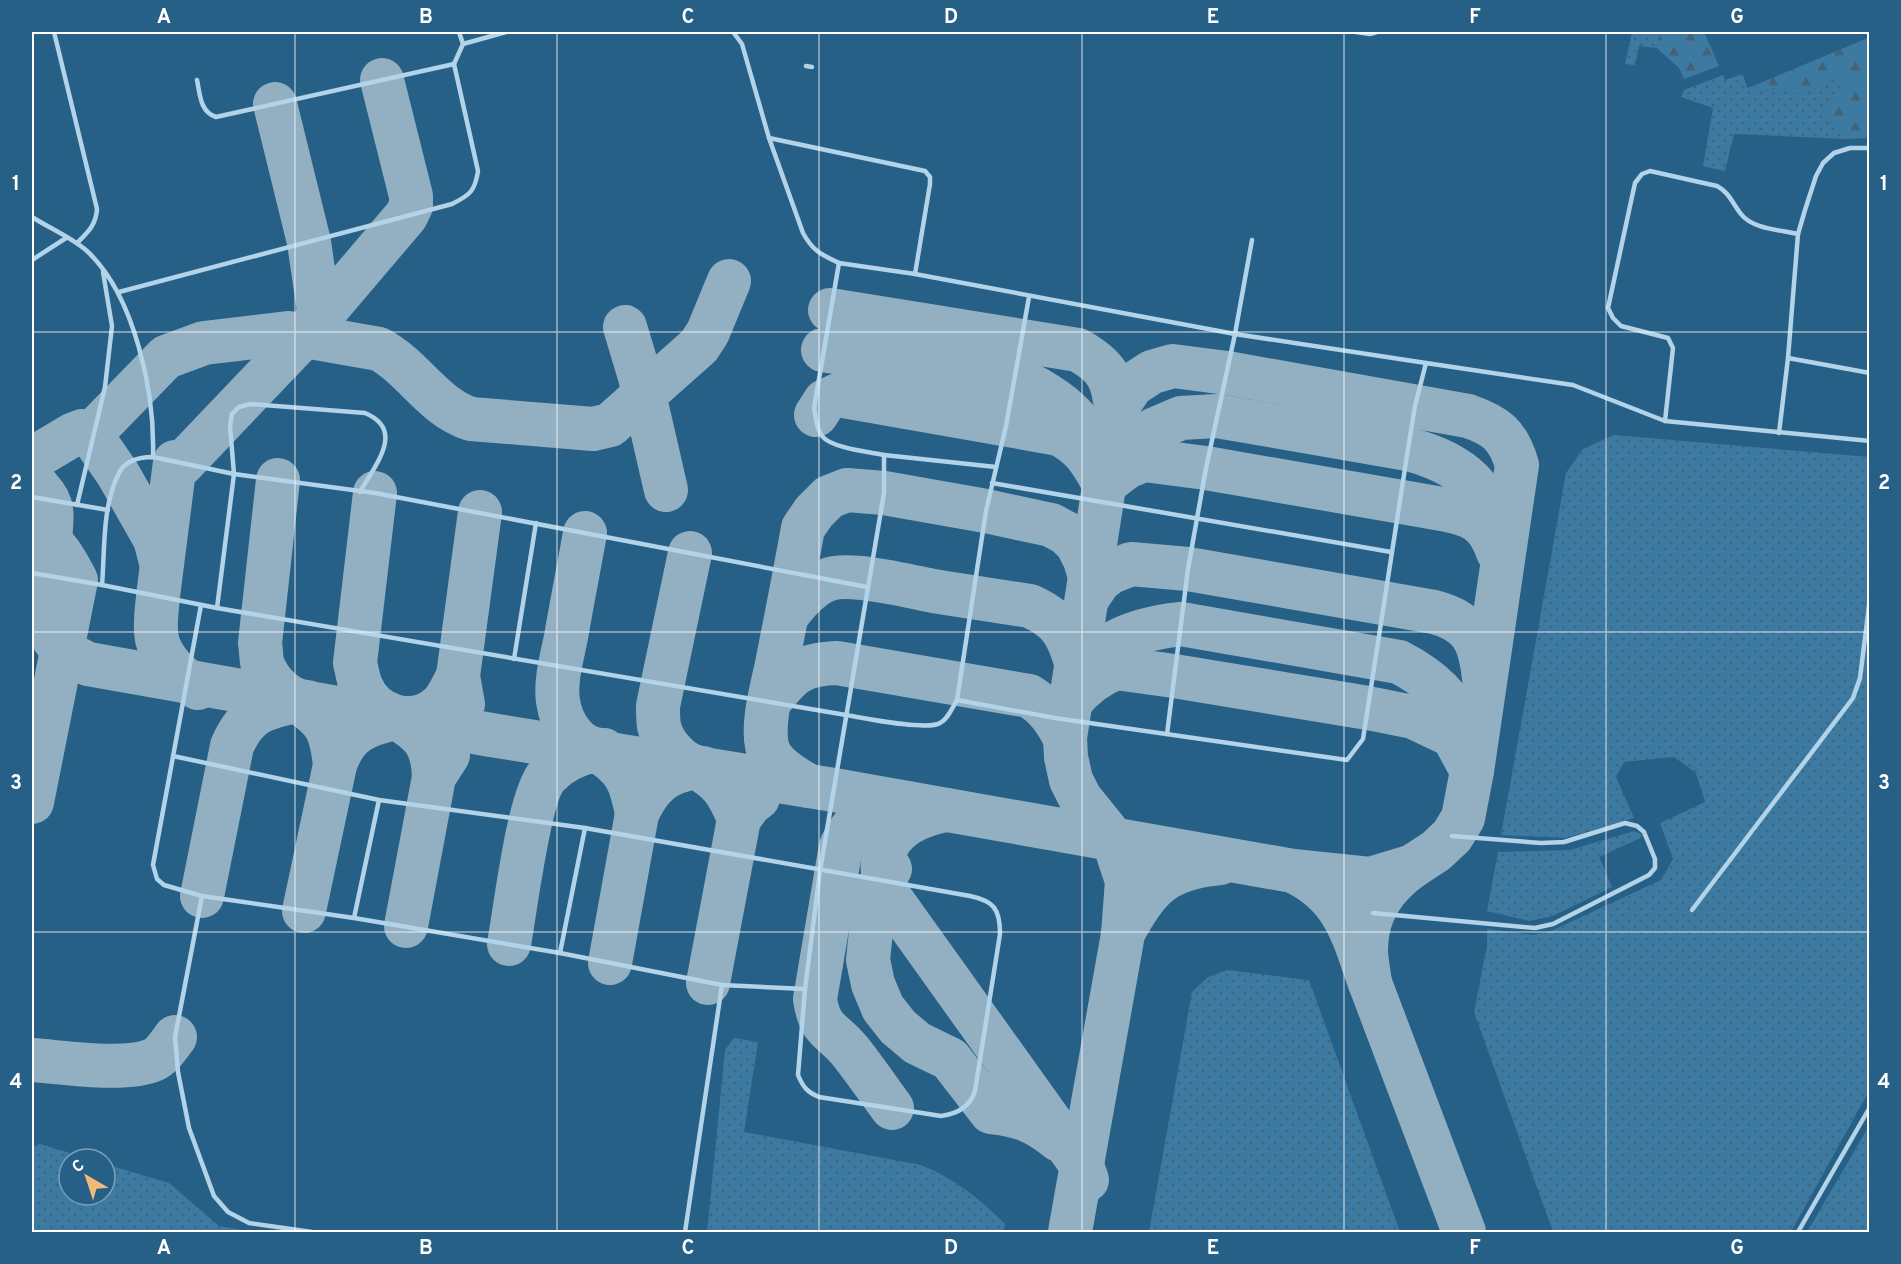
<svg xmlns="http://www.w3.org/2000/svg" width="1901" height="1264" viewBox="0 0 1901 1264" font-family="Overpass,sans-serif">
	<defs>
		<pattern id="grass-dots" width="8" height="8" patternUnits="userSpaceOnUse" patternTransform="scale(1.5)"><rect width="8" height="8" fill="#3c7aa2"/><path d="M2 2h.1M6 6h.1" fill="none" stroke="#446377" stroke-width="1.8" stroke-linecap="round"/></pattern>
		<pattern id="forest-firs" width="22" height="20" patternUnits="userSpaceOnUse" patternTransform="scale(1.5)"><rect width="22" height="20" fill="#3c7aa2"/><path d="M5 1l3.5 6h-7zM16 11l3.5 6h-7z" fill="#446377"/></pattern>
	</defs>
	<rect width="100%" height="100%" fill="#276086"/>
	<g fill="url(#grass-dots)">
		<path d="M1632,32h28l-3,16 -18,-2 -4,19 -10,-1z"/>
		<path d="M1743,74l4,14 6,-2 9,6 14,-4 16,5h13l34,-16 9,6 -6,14 -20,7 2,9 21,26 -111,-5 -9,37 -22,-5 10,-58 -32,-11 3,-7 39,-15 2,5z"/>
		<path d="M1614,435l255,22v634l-78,141h-238l-79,-220 13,-66v-17l46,6 18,-4 110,-51 12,-21 -13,-36 45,-21 -9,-29 -22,-16 -50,5 -8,15 18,41 -68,20 -65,-3 65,-362 17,-24z"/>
		<path d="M1634,831l11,5 -46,21 13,30 -59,29 -24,5 -42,-10 11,-59 72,-2z"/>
		<path d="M1227,970l82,10 91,252h-251l43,-240 16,-15z"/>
		<path d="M734,1038l24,4 -14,90 177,33c33,13 59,34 84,59l-2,8h-296l18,-182z"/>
		<path d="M1869,1126v106h-62z"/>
		<path d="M40,1144l50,15h-21v36h36v-31l64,19 50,43 34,6h-221v-85z"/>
	</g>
	<g fill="url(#forest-firs)">
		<path d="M1660,32h44l15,34 -35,13 -5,-11 -22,-20z"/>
		<path d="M1866,32h4l-1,106 -24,1 -21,-26 -2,-9 20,-7 5,-13 -8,-7 -34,16h-13l-16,-5 -15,4 -8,-6 115,-48z"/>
	</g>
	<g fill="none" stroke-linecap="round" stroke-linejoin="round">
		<g stroke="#93b0c2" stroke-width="44">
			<path d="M830,310l248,40c28,16 35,27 38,59"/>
			<path d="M315,323l91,-107 5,-10v-10l-29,-116"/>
			<path d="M625,327l15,50 26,113"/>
			<path d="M816,415l9,-14 13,-6 221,39c25,13 32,27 45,50 -13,-53 -25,-73 -74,-99l-207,-35"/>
			<path d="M95,430l71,-73 38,-14 84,-10 91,16c35,19 54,58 92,70l122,10 17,-4 89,-79 9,-14 21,-51"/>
			<path d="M32,459l42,-25 8,-3 9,4 27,39 37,65 6,23"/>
			<path d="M175,462l-17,134c-1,14 -4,29 -1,43 4,20 24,40 41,49"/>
			<path d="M182,464l122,-128 11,-13 4,-12 -10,-69 -34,-138"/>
			<path d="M1106,470l26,-26 21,-14 28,-12 36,-2 191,33c57,15 79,39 97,95"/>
			<path d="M278,480l-18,163c1,6 1,13 2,19 6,19 25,39 45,40"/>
			<path d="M32,481c24,22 20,30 18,60"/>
			<path d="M1107,482l20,-15 17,-7 62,8 236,41c30,6 45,11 56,43"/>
			<path d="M375,493l-20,170c2,7 3,16 6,23 12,30 51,43 77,21 9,-7 14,-20 20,-31"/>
			<path d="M585,533c-6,34 -13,69 -19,104 -4,20 -11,44 -8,64 3,23 20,50 46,49"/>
			<path d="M32,534c24,5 33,26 44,46l-44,222"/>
			<path d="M32,547c8,12 9,26 9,40 1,41 9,60 47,77l403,71 343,55 459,81 77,8 43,-13 23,-15 16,-15 11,-18 9,-47 45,-306c-9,-30 -20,-39 -49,-49l-241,-43 -54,-7 -21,6 -20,13 -16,24 -51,329 1,19 5,23 9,18 33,41 14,42 -4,53 -53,298"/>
			<path d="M690,553l-32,153c0,6 0,14 1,20 4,19 24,41 44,42"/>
			<path d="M1087,599l12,-18 12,-9 20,-8 57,5 246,43c38,10 46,29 50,66"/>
			<path d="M789,613c10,-13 22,-27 38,-33 22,-9 81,6 106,11 32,5 64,10 97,15 31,14 38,28 47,60"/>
			<path d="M1181,624l218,38c27,14 52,34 63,62 5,14 7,32 10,47l-19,-35 -40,-19 -45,-9 -194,-32 -58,-8c-18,7 -31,17 -44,32 2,-8 4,-16 8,-23 19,-37 63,-49 101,-53z"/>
			<path d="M769,702c22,-28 31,-38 68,-39l192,33c18,11 26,23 36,42"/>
			<path d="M463,704l-5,-28 22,-164"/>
			<path d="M809,786c-16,-9 -38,-21 -42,-40 -5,-24 5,-58 10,-82 9,-46 18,-91 26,-136l11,-16 15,-15 18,-7 37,3 102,18 65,14 15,8 11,11 8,16 5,17"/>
			<path d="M947,810c-48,9 -78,35 -58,86l193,270 5,14"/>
			<path d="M890,869l-15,23 -7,68 5,24 10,24 15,19 19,16 33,16 41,53c29,3 45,9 68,28"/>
			<path d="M1293,871c52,25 59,62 77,112 -1,-10 -4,-22 -4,-33 0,-38 18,-63 47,-84"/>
			<path d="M202,896l30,-150c14,-33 32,-39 65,-45 30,20 34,29 38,64"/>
			<path d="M304,911l31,-146c11,-33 29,-40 61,-47 28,15 37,28 38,59"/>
			<path d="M406,926l28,-149 14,-22"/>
			<path d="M1123,933c25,-47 42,-65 97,-70"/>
			<path d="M509,944c6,-32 20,-150 39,-169 13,-14 29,-21 48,-25 30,18 35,31 41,64"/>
			<path d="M610,963l27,-149c13,-29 27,-41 59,-47 25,14 32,25 43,52"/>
			<path d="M708,983l31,-164 11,-15 8,-6"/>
			<path d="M1370,983l94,249"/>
			<path d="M32,1060c31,2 93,12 121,0 9,-4 16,-15 22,-23"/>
			<path d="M892,1108c-14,-19 -27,-38 -42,-57 -18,-22 -30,-19 -35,-52l26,-153c16,-33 32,-39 66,-43"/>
		</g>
		<g stroke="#b2d3e8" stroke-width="4.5">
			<path d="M54,32l43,177c-1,16 -9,23 -20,34"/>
			<path d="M733,32l9,12 27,94 34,95c10,18 17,21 36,30"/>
			<path d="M1356,32l14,2 7,-2"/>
			<path d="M463,44l43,-12"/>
			<path d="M806,66l6,1"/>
			<path d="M197,80c3,14 3,32 19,37l238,-53"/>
			<path d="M769,138l156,33 5,6v7l-15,90"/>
			<path d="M32,217c17,11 39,20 55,34 48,45 68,142 66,206"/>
			<path d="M32,260l34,-22"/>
			<path d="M119,292l333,-88c18,-9 23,-13 26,-33l-24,-107 9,-20 -4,-12"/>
			<path d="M1788,358l82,15"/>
			<path d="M1665,421l8,-73 -5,-10 -47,-12 -8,-8 -5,-10 27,-125 7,-9 8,-3 67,15c13,7 15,17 24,28 11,15 40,16 57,20"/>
			<path d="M1779,433l9,-75 10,-124 7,-24 11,-34 7,-13 11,-10 16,-5h20"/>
			<path d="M884,455l112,12"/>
			<path d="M992,483l399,69"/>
			<path d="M32,497l76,13"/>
			<path d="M77,505l28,-118 7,-61 -9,-54"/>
			<path d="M32,573l70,12 115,23 629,107c18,3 81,16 94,8 8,-4 12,-15 17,-23l98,18 292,42 16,-21 45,-290 7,-43 11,-43 147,22 92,36 205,20"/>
			<path d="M102,585c3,-36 0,-77 16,-110 6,-14 21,-18 35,-18l81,17 141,19 492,94"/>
			<path d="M201,605l-48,260 4,14 7,6 38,11 152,22 206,35 162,32 83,4 15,-118 64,-378v-38c-15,-3 -53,-7 -62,-19 -6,-8 -6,-19 -8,-28l25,-145 76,11 320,60 191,29"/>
			<path d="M217,608l17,-134 -4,-48 2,-12 7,-7 11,-3 115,9c41,17 10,52 -5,79"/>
			<path d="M514,659l22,-136"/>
			<path d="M957,700l29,-189 20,-85 23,-129"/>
			<path d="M1167,734l21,-165 18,-101 29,-134 17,-94"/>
			<path d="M173,756l206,44 206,28 385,68c24,5 30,13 30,38l-25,157c-5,16 -19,23 -34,25l-122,-19c-12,-5 -16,-10 -21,-22l7,-86"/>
			<path d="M202,896l-27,141 3,35 11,56 25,68 14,16 21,11 63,9"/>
			<path d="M1692,910l161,-212 7,-20 10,-80"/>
			<path d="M1373,913l162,15 18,-4 96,-49 6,-7v-9l-11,-27 -7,-6 -12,-3 -61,19 -23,1 -89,-7"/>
			<path d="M354,918l25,-118"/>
			<path d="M560,953l25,-125"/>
			<path d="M685,1232l37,-247"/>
			<path d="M1798,1232l72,-125"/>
		</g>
	</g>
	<path fill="none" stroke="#fff" stroke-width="1.5" stroke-opacity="0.55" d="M295,32v1200M557,32v1200M819,32v1200M1082,32v1200M1344,32v1200M1606,32v1200M32,332h1838M32,632h1838M32,932h1838"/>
	<rect width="1901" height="1264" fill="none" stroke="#276086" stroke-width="66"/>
	<g transform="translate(87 1177) rotate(321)"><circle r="28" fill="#276086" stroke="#7da0b6" stroke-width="1.5"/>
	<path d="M0-4.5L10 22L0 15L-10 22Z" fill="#f0ba78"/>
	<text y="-9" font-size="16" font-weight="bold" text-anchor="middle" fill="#ffffff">С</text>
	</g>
	<rect x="33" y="33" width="1835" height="1198" fill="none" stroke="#fff" stroke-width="2"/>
	<g font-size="20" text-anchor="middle" font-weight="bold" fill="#fff">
		<text x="164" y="23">A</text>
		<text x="426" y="23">B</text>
		<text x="688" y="23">C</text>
		<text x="951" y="23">D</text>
		<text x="1213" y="23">E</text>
		<text x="1475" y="23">F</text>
		<text x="1737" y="23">G</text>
		<text x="16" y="190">1</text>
		<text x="1884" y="190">1</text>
		<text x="16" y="489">2</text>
		<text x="1884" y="489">2</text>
		<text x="16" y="789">3</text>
		<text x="1884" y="789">3</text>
		<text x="16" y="1088">4</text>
		<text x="1884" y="1088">4</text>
		<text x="164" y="1254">A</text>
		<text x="426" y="1254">B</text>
		<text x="688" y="1254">C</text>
		<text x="951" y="1254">D</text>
		<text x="1213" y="1254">E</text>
		<text x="1475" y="1254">F</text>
		<text x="1737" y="1254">G</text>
	</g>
</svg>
